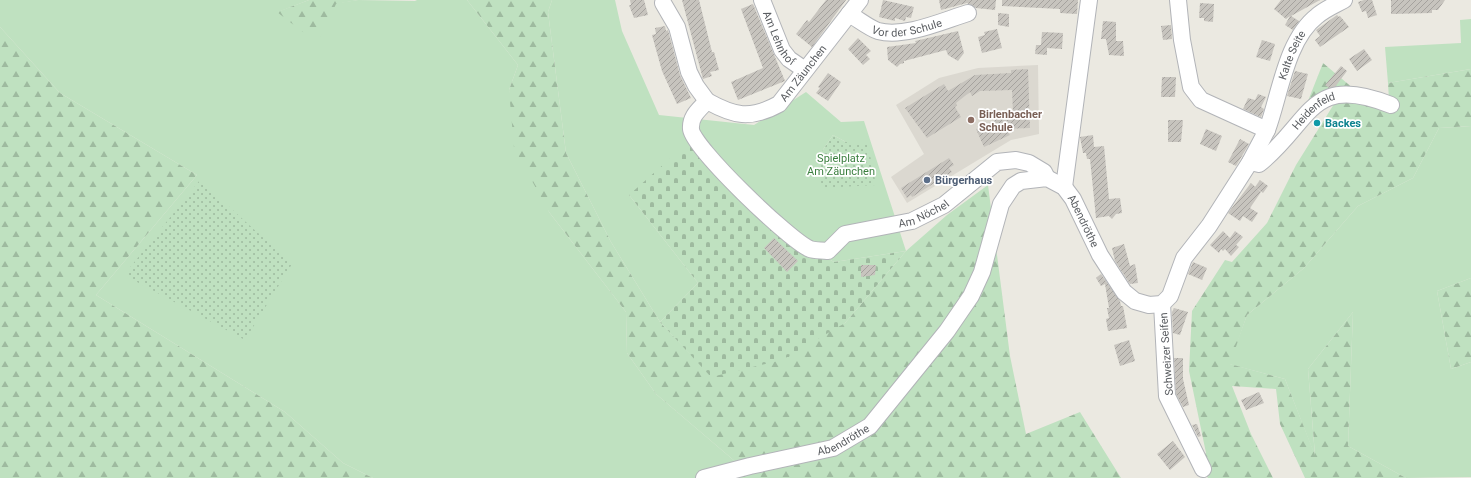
<svg xmlns="http://www.w3.org/2000/svg" width="1471" height="478" viewBox="0 0 1471 478" font-family="Roboto,sans-serif">
	<defs>
		<pattern id="forest-firs" width="22" height="20" patternUnits="userSpaceOnUse"><rect width="22" height="20" fill="#bfe1c0"/><path d="M5 1l3.5 6h-7zM16 11l3.5 6h-7z" fill="#9eba9f"/></pattern>
		<pattern id="cemetery-stones" width="16" height="16" patternUnits="userSpaceOnUse"><rect width="16" height="16" fill="#bfe1c0"/><path d="M2 7V4a2 2 0 0 1 4 0v3zM10 15v-3a2 2 0 0 1 4 0v3z" fill="#9eba9f"/></pattern>
		<pattern id="park-dots" width="8" height="8" patternUnits="userSpaceOnUse"><rect width="8" height="8" fill="#bfe1c0"/><path d="M2 2h.1M6 6h.1" fill="none" stroke="#9eba9f" stroke-width="1.8" stroke-linecap="round"/></pattern>
		<pattern id="building-hatch" width="6" height="6" patternUnits="userSpaceOnUse"><rect width="6" height="6" fill="#c7c4be"/><path d="M-1 1l2-2M0 6l6-6M5 7l2-2" fill="none" stroke="#a5a29e"/></pattern>
	</defs>
	<rect width="100%" height="100%" fill="#ebe9e1"/>
	<path fill="#dbd8d0" d="M1038,65l1,69 -28,6 -104,63 -16,-26 33,-23 -28,-49 43,-27 39,-10z"/>
	<g fill="#bfe1c0" fill-rule="evenodd">
		<path d="M0,0h309l-31,12 80,-12 57,1 2,-1h50l51,65 -9,25 40,122 77,100 1,41 29,41 81,69 -32,15h-332l-30,-15 -58,-51 -189,-117 101,-120 -137,-82 -60,-66z"/>
		<path d="M552,0h63l7,31 37,84 95,10 52,-33 35,30 23,-1 42,130 -72,11 -73,-42 -132,-25 69,88 -38,39 -49,-80 -45,-89 -18,-141zM833,135l13,7 -30,18z"/>
		<path d="M1471,19v50l-83,14 -3,-36 76,-4 -1,-23z"/>
		<path d="M1471,126v152l-34,13 14,78 20,-7v115l-65,1 -58,-32 5,-134 -45,57 7,87 -30,-77 -56,-15 18,-49 57,-47 54,-62 55,-28 26,-50z"/>
	</g>
	<g fill="url(#forest-firs)">
		<path d="M309,0h49l-22,4 -19,39 -40,-31z"/>
		<path d="M467,0h85l-4,12 18,141 45,89 49,80 51,54 134,-53 61,-72 41,-36 41,-30 22,171 16,78 54,-22 41,66h-416l32,-15 -81,-69 -29,-41 -1,-41 -77,-100 -35,-64 -5,-58 9,-25z"/>
		<path d="M0,27l60,66 137,82 -101,120 189,117 58,51 30,15h-373z"/>
		<path d="M1323,63l31,26 35,11 -1,-17 83,-14v57l-32,2 -26,50 -55,28 -54,62 -57,47 -17,49 55,15 30,76 -7,-86 45,-57 -5,134 58,32h-101l-25,-54 -4,-35 -44,-3 19,48 22,44h-65l-12,-16 10,-9 -17,-82 3,-60 33,-51 7,2 35,-39 29,-58 38,-61 -30,7z"/>
		<path d="M1471,278v84l-20,7 -14,-78z"/>
	</g>
	<path fill="url(#cemetery-stones)" d="M690,141l71,79 73,42 72,-11 -61,72 -63,37 -71,17 -51,-55 38,-39 -69,-88z"/>
	<g fill="url(#park-dots)">
		<path d="M833,135l13,7 22,3 8,40 -54,3 -6,-28z"/>
		<path d="M200,180l92,84 -47,76 -121,-65z"/>
	</g>
	<g fill="url(#building-hatch)">
		<path d="M630,0h14l4,15 -14,3 -5,-13h2z"/>
		<path d="M682,0h17l13,52h2l5,18 -9,2 2,4 -9,3z"/>
		<path d="M826,0h20l-34,47 -16,-13 11,-14 2,2z"/>
		<path d="M883,0l31,7 -3,11 -5,-1 -1,4 -10,-3v3l-16,-4z"/>
		<path d="M939,0h57l-1,10 -19,-2 -9,-5 -26,7z"/>
		<path d="M1002,0h76l-1,14 -17,-1v-4l-58,-3z"/>
		<path d="M1281,0h39l-29,16 8,5 -6,9 -8,-5 5,-9 -4,3 -12,-10z"/>
		<path d="M1364,0h8l5,15 -9,3 -2,-7 -4,1 -4,-10z"/>
		<path d="M1391,0h54l-7,10h-6v3l-41,1z"/>
		<path d="M1200,3l14,1 -1,18 -9,-1v-3h-5z"/>
		<path d="M753,4l32,77 -47,19 -7,-18 32,-14 -22,-59z"/>
		<path d="M998,13l11,1v13l-11,-2z"/>
		<path d="M1337,15l2,2 1,-1 9,11 -29,20 -5,-7 5,-4 -4,-6z"/>
		<path d="M1103,21l13,1v19h7l1,15 -15,-1 -3,-16h-5z"/>
		<path d="M1171,25l1,14 -9,1 -2,-14z"/>
		<path d="M665,26l1,5 2,-1 12,45 11,23 -14,6 -15,-33 -10,-36 4,-1 -1,-6z"/>
		<path d="M997,29l5,19 -20,5 -4,-16 7,-2 -1,-3z"/>
		<path d="M958,31l6,22 -6,8 -10,-6 -2,-5 -42,11v2l-4,1 -3,3 -9,-7 -1,-13 29,-4 -1,-2z"/>
		<path d="M1042,32l21,1 -1,16 -15,-1v7l-12,-1 1,-9h5z"/>
		<path d="M858,38l13,13 -5,4 4,4 -7,6 -15,-16z"/>
		<path d="M1262,40l13,4 -5,17 -14,-4z"/>
		<path d="M1364,49l8,11 -15,11 -8,-12z"/>
		<path d="M1341,66l6,5 -12,16 -6,1 -4,-3z"/>
		<path d="M1028,69l2,59 -24,1 4,6 -26,12 -8,-18 37,-17 -1,-22 -32,1 -8,5 -2,-4 -14,11 1,2 -2,2 6,10 -34,21 -22,-30 39,-24 4,7 27,-16 36,-2v-3z"/>
		<path d="M1295,71l13,3 -7,25 -14,-3z"/>
		<path d="M828,73l13,9 -13,19 -12,-8 4,-5 -2,-1z"/>
		<path d="M1162,77h14l-1,20h-14z"/>
		<path d="M1258,94l8,3 -5,10 3,2 -3,8 -18,-8 5,-11 7,2z"/>
		<path d="M1168,120h15l-2,22h-13z"/>
		<path d="M1206,129l16,7 -6,15 -16,-7z"/>
		<path d="M1093,135l1,12 10,-1 5,53 11,-1 2,15 -6,1 -4,5 -3,-3 -13,2 -6,-59h-3l-1,-6h-3l-3,-16z"/>
		<path d="M1240,139l9,5 -13,22 -8,-4z"/>
		<path d="M949,158l5,7 -5,3 3,4 -40,25 -1,-2 -4,3 -6,-10z"/>
		<path d="M1260,180l8,6 -5,7 -8,-6z"/>
		<path d="M1251,183l10,9 -11,16 8,5 -6,9 -9,-6 -3,5 -12,-8z"/>
		<path d="M1223,231l7,7 5,-7 8,6 -7,8 3,2 -8,9 -6,-7 -2,2 -2,-2 -2,4 -9,-8z"/>
		<path d="M774,238l24,23 -11,11 -23,-24z"/>
		<path d="M1124,244l6,22 5,-2 3,19 -8,1 -15,-23 -3,-13z"/>
		<path d="M1193,262l14,6 -5,12 -14,-6z"/>
		<path d="M861,265h15l-1,10 -14,2z"/>
		<path d="M1101,274l19,27 1,5h2l4,22 -19,3 -2,-12 3,-1 -2,-10h2l-4,-24 -4,2 -5,-8z"/>
		<path d="M1174,308l14,4 -8,23 -7,-2 -1,-21z"/>
		<path d="M1129,340l6,21 -15,5 -6,-21z"/>
		<path d="M1174,358h9v21l6,26 -6,2 -7,-13z"/>
		<path d="M1259,392l5,11 -18,7 -5,-10z"/>
		<path d="M1197,424l4,12 -3,1 -6,-12z"/>
		<path d="M1173,441l12,16 -15,13 -13,-16z"/>
	</g>
	<g fill="none" stroke-linecap="round" stroke-linejoin="round">
		<defs>
			<g id="minor">
				<path id="s1" d="M762,0l20,50 7,9 16,11"/>
				<path id="s2" d="M860,0l-81,104c-29,16 -45,12 -72,-3 -8,9 -17,15 -16,28 0,17 100,113 119,120 5,2 12,1 18,2l17,-17 67,-13 32,-16 53,-43 19,-2 13,3 15,9 3,6"/>
				<path d="M663,3l14,24 12,45 7,14 11,15"/>
				<path id="s3" d="M849,14c9,5 20,14 29,17 27,7 64,-10 90,-18"/>
				<path id="s4" d="M1267,130c13,-35 19,-90 50,-114 8,-7 18,-11 27,-16"/>
				<path id="s5" d="M1250,162l9,2c53,-42 50,-92 132,-59"/>
				<path d="M1064,187l25,-187"/>
				<path d="M1162,304l5,92 36,73"/>
				<path id="s6" d="M704,478l46,-12 83,-18 37,-22 77,-95 24,-35 11,-24 19,-68 12,-18 8,-5 26,-3 17,9 9,12 27,56 24,37 11,9 14,4 13,-1 8,-8 14,-38 25,-32 41,-64 17,-32 -66,-30 -10,-13 -9,-47 -4,-40"/>
			</g>
		</defs>
		<use href="#minor" stroke="#b2b4b8" stroke-width="18"/>
		<use href="#minor" stroke="#fff" stroke-width="16"/>
	</g>
	<circle fill="#8d6e63" stroke="#fff" stroke-width="1.5" cx="971" cy="120" r="4"/>
	<circle fill="#0f9aa8" stroke="#fff" stroke-width="1.5" cx="1317" cy="123" r="4"/>
	<circle fill="#5c6f8a" stroke="#fff" stroke-width="1.5" cx="927" cy="180" r="4"/>
	<g text-anchor="middle" stroke-width="3.5" stroke-linejoin="round" paint-order="stroke">
		<g font-size="11" fill="#5a5d61" stroke="#fff">
			<text dy="4" stroke="none"><textPath href="#s3" startOffset="63">Vor der Schule</textPath></text>
			<text dy="4" stroke="none"><textPath href="#s1" startOffset="42">Am Lehnhof</textPath></text>
			<text dy="4" stroke="none"><textPath href="#s4" startOffset="79">Kalte Seite</textPath></text>
			<text transform="translate(803 73) rotate(-52)" y="4">Am Zäunchen</text>
			<text dy="4" stroke="none"><textPath href="#s5" startOffset="86">Heidenfeld</textPath></text>
			<text dy="4" stroke="none"><textPath href="#s2" startOffset="536">Am Nöchel</textPath></text>
			<text dy="4" stroke="none"><textPath href="#s6" startOffset="553">Abendröthe</textPath></text>
			<text transform="translate(1166 354) rotate(-94)" y="4">Schweizer Seifen</text>
			<text dy="4" stroke="none"><textPath href="#s6" startOffset="145">Abendröthe</textPath></text>
		</g>
		<g font-size="11" font-weight="bold" fill="#785e54" stroke="#fff" text-anchor="start">
			<text x="979" y="118">Birlenbacher<tspan x="979" dy="13">Schule</tspan></text>
		</g>
		<g font-size="11" font-weight="bold" fill="#0d838f" stroke="#fff" text-anchor="start">
			<text x="1325" y="127">Backes</text>
		</g>
		<g font-size="11" fill="#3b7f3f" stroke="#fff">
			<text x="841" y="162">Spielplatz<tspan x="841" dy="13">Am Zäunchen</tspan></text>
		</g>
		<g font-size="11" font-weight="bold" fill="#4e5e75" stroke="#fff" text-anchor="start">
			<text x="935" y="184">Bürgerhaus</text>
		</g>
	</g>
</svg>
